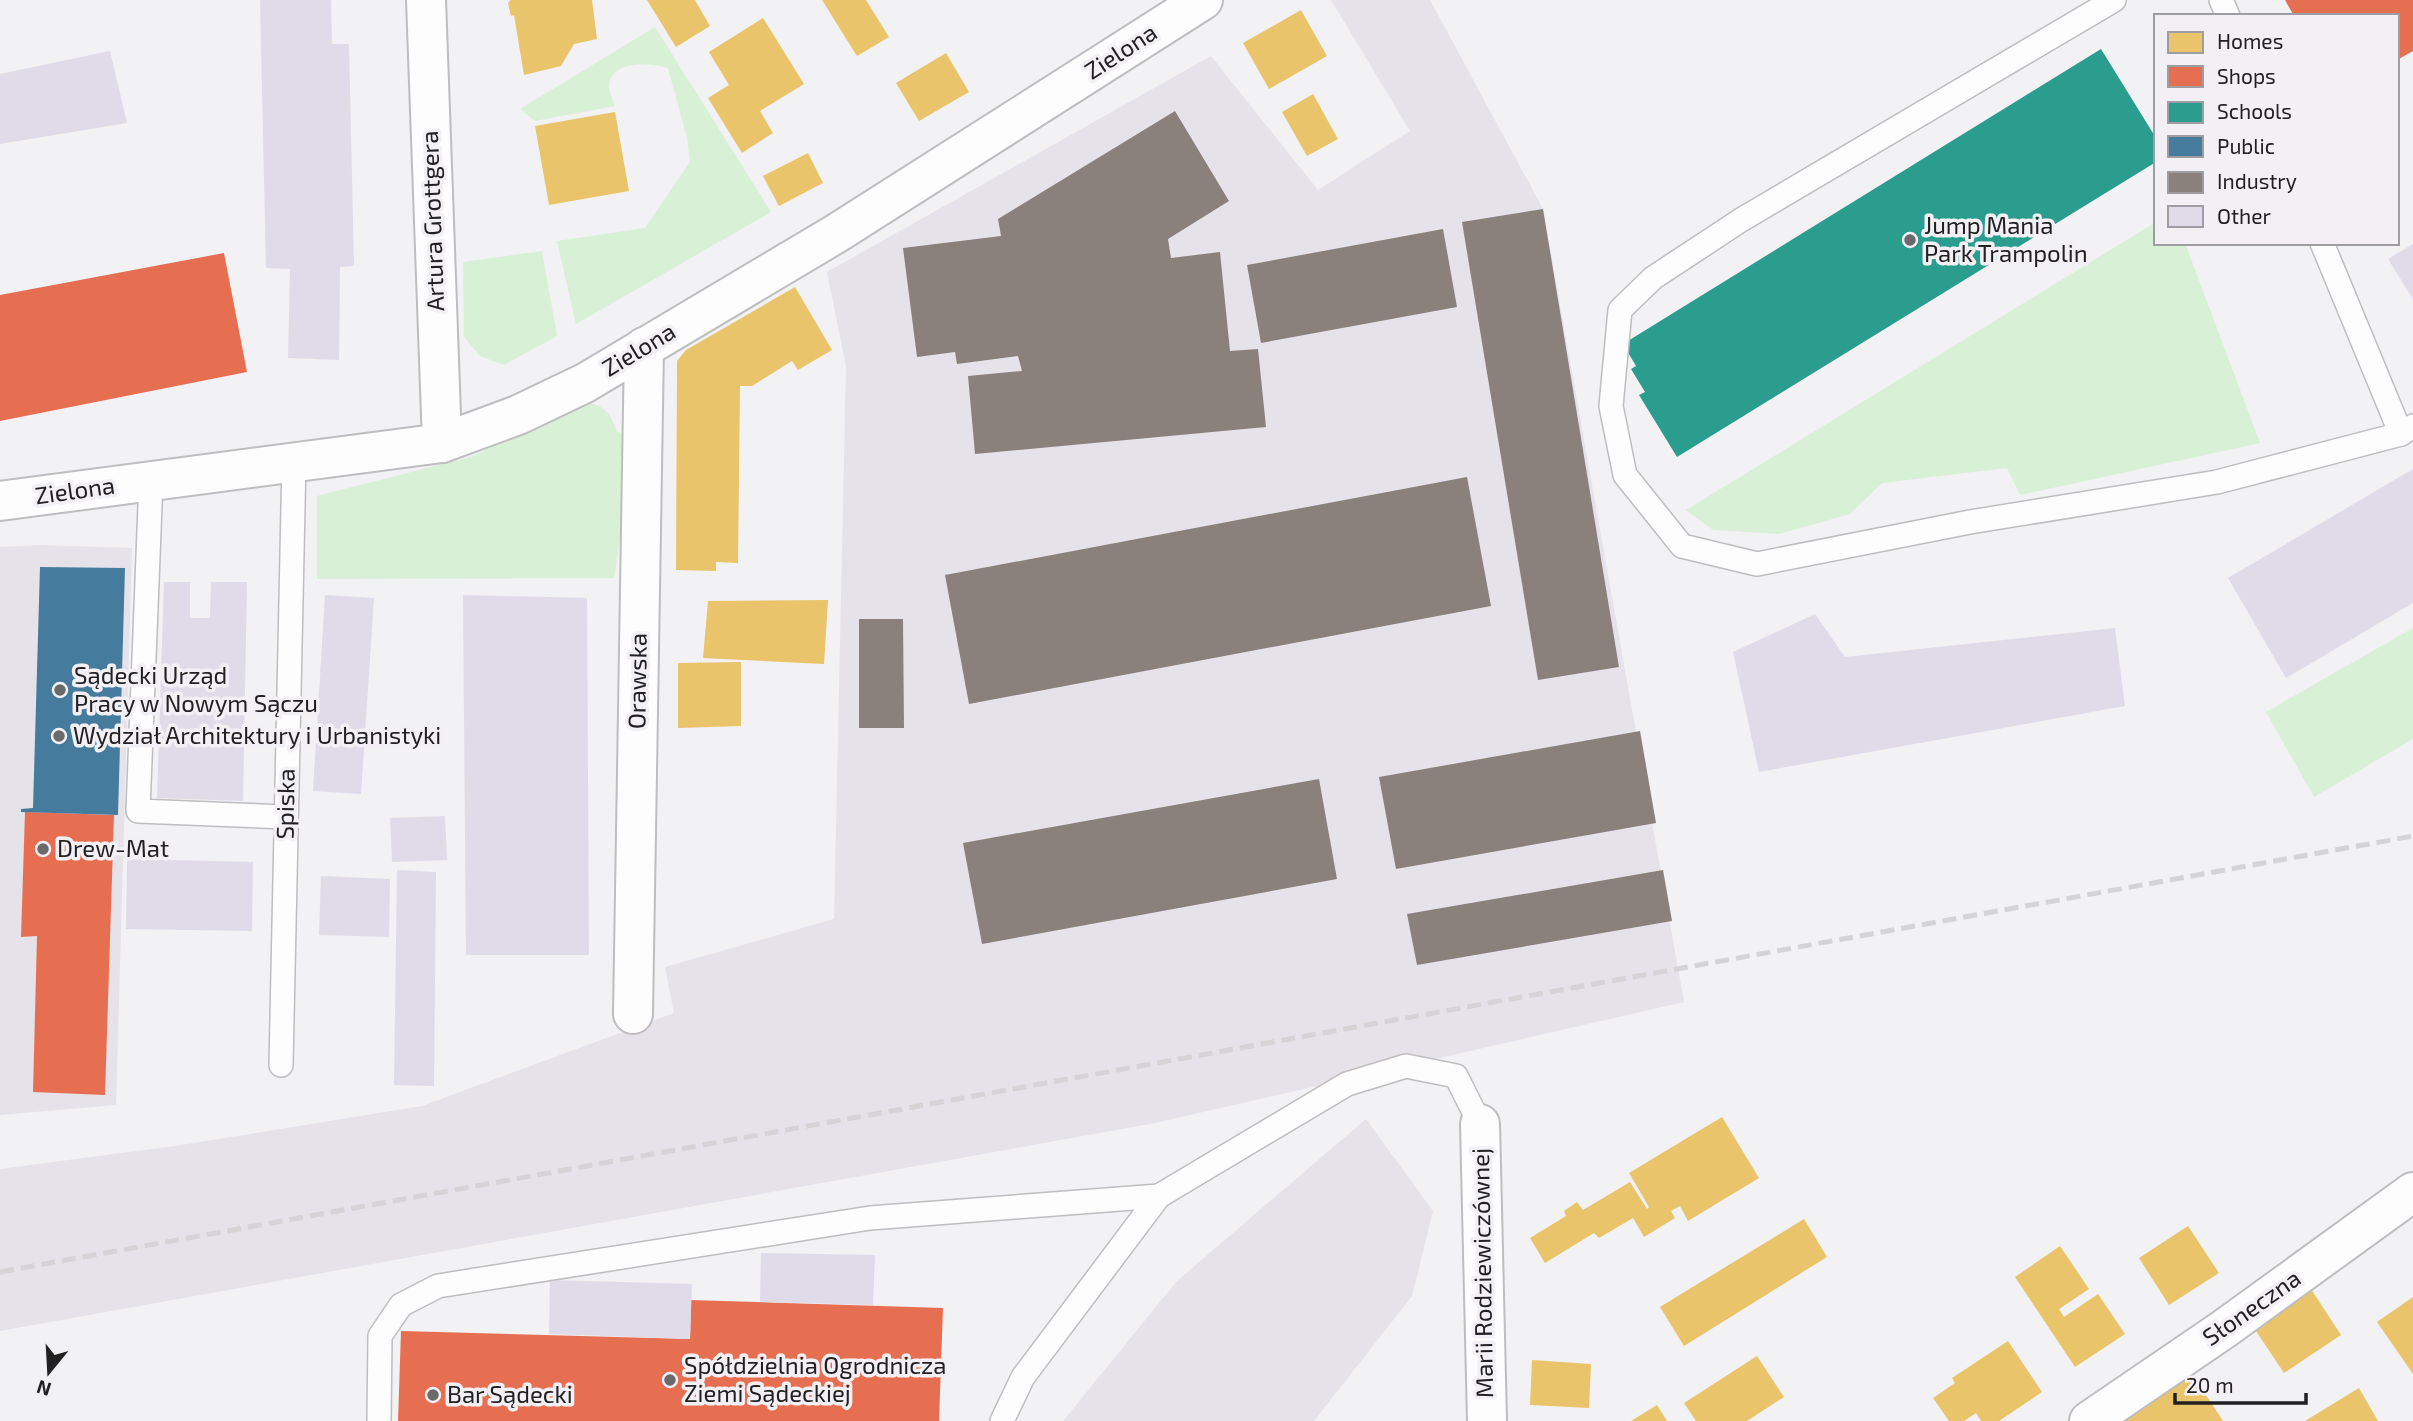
<svg xmlns="http://www.w3.org/2000/svg" width="2413" height="1421" viewBox="0 0 2413 1421" font-family="'Exo 2',sans-serif">
	<rect width="100%" height="100%" fill="#f2f1f4"/>
	<g fill="#e5e2ea">
		<path d="M1331,0h99l113,209 141,793 -529,121 -1155,208v-162l175,-23 247,-40 252,-93 -9,-46 169,-48 12,-553 -19,-94 384,-216 107,134 92,-59z"/>
		<path d="M41,545l91,3 -16,557 -116,10v-568z"/>
		<path d="M1366,1119l67,92 -21,85 -98,125h-251l114,-140z"/>
	</g>
	<g fill="#d8f0d5">
		<path d="M655,27l116,185 -195,112 -19,-83 88,-13 45,-66 -3,-24 -19,-70c-16,-5 -55,-9 -59,16 -1,7 4,15 6,22l-80,15 -15,-12z"/>
		<path d="M2156,222v21h29l75,200 -240,52 -13,-27 -125,15 -32,31 -71,20 -66,-4 -27,-20z"/>
		<path d="M542,251l15,85 -53,29 -24,-9 -16,-19 -1,-75z"/>
		<path d="M577,401c23,2 33,8 40,31l10,2 -2,71 -11,73 -297,1v-83l157,-40z"/>
		<path d="M2413,628v111l-99,58 -48,-85z"/>
	</g>
	<g fill="#e9c46a">
		<path d="M511,0h81l5,39 -23,5 -13,22 -37,9 -10,-60 -3,1 -3,-13z"/>
		<path d="M647,0h48l15,26 -34,21z"/>
		<path d="M822,0h44l23,37 -32,19z"/>
		<path d="M1301,10l26,46 -58,33 -26,-46z"/>
		<path d="M763,18l41,66 -44,27 13,22 -31,20 -34,-55 21,-13 -20,-33z"/>
		<path d="M946,53l23,39 -50,29 -23,-38z"/>
		<path d="M1313,94l25,45 -31,17 -25,-44z"/>
		<path d="M615,112l14,79 -80,14 -14,-79z"/>
		<path d="M808,153l15,30 -44,23 -16,-30z"/>
		<path d="M795,287l37,63 -34,20 -6,-9 -40,25h-12l-2,177 -22,-1v9l-40,-1 1,-209 9,-11z"/>
		<path d="M828,600l-4,64 -121,-6 5,-57z"/>
		<path d="M741,662v64l-63,2v-65z"/>
		<path d="M1722,1117l37,61 -71,43 -8,-15 -9,5 4,7 -31,19 -11,-19 -34,20 -5,-5 -49,30 -15,-25 36,-22 -2,-5 13,-9 6,8 47,-28 17,27 2,-2 -20,-34z"/>
		<path d="M1804,1219l23,38 -143,89 -24,-39z"/>
		<path d="M2188,1226l31,47 -50,32 -30,-47z"/>
		<path d="M2060,1246l29,43 -30,20 5,8 34,-23 27,40 -50,33 -60,-90z"/>
		<path d="M2309,1286l32,49 -57,38 -32,-48z"/>
		<path d="M2413,1297v77l-36,-52z"/>
		<path d="M2008,1341l34,51 -43,29h-18l-5,-8 -12,8h-15l-16,-23 22,-15 -3,-5z"/>
		<path d="M1757,1356l27,41 -37,24h-51l-12,-18z"/>
		<path d="M1532,1360l59,4 -2,44 -59,-3z"/>
		<path d="M2189,1369l34,52h-112z"/>
		<path d="M2359,1388l19,33h-73z"/>
		<path d="M1657,1405l10,16h-36z"/>
	</g>
	<g fill="#e76f51">
		<path d="M2285,0h128v51l-16,9v-44h-103z"/>
		<path d="M224,253l23,119 -247,49v-126z"/>
		<path d="M25,812l89,3 -9,280 -72,-3 4,-156 -16,1z"/>
		<path d="M691,1300l252,8 -4,113h-541l3,-90 289,8z"/>
	</g>
	<path fill="#2a9d8f" d="M2101,49l55,89v24l-479,295 -38,-62 6,-3 -14,-23 5,-3 -13,-22z"/>
	<path fill="#457b9d" d="M40,567l85,1 -7,247 -97,-3v-3l12,-1z"/>
	<g fill="#8a817c">
		<path d="M1175,111l54,90 -61,38 3,19 49,-6 10,99 28,-2 8,78 -291,27 -7,-78 54,-5 -4,-15 -61,8 -2,-12 -38,5 -14,-109 98,-12 -3,-17z"/>
		<path d="M1543,209l76,458 -81,13 -76,-458z"/>
		<path d="M1443,229l14,78 -196,36 -14,-78z"/>
		<path d="M1467,477l24,129 -522,98 -24,-129z"/>
		<path d="M859,619h44l1,109h-45z"/>
		<path d="M1640,731l16,92 -260,46 -17,-92z"/>
		<path d="M1319,779l18,100 -355,65 -19,-101z"/>
		<path d="M1663,870l9,51 -255,44 -10,-51z"/>
	</g>
	<g fill="#e0dbe9">
		<path d="M260,0h71l1,44h17l5,222 -14,1 -1,93 -51,-2 2,-89 -24,-1z"/>
		<path d="M110,51l17,72 -127,21v-70z"/>
		<path d="M2413,244v55l-25,-40z"/>
		<path d="M2413,469v134l-127,75 -58,-100z"/>
		<path d="M164,582h26v36h20l1,-36h36l-4,219 -86,-3z"/>
		<path d="M325,595l49,3 -13,196 -48,-3z"/>
		<path d="M463,595l124,3 2,357h-123z"/>
		<path d="M1815,614l30,43 270,-29 10,78 -366,66 -26,-120z"/>
		<path d="M445,816l2,44 -55,2 -2,-44z"/>
		<path d="M127,859l126,3 -1,69 -126,-2z"/>
		<path d="M397,870l39,2 -2,214 -40,-1z"/>
		<path d="M321,876l69,3 -1,58 -70,-2z"/>
		<path d="M761,1253l114,2 -2,50 -113,-3z"/>
		<path d="M550,1280l142,4 -2,55 -141,-5z"/>
	</g>
	<g fill="none" stroke-linecap="round" stroke-linejoin="round">
		<defs>
			<g id="service">
				<path d="M2114,0l-373,220 -88,58 -33,32 -9,96 14,69 57,71 75,18 213,-42 247,-40 184,-48"/>
				<path d="M2221,0l7,16"/>
				<path d="M2322,243l79,191 12,-8"/>
				<path d="M151,480l-13,331 148,6"/>
				<path d="M281,1065l13,-605"/>
				<path d="M379,1421l1,-85 21,-31 37,-19 432,-68 289,-22 188,-112 59,-18 50,10 24,48"/>
				<path d="M1002,1421l21,-44 136,-181"/>
			</g>
			<g id="minor">
				<path d="M426,0l16,443"/>
				<path d="M633,1014l11,-667"/>
				<path d="M1480,1124l7,297"/>
				<path d="M2089,1421l135,-92 189,-137"/>
			</g>
			<path id="tertiary" d="M0,501l442,-58 76,-28 67,-32 252,-150 366,-233"/>
		</defs>
		<use href="#service" stroke="#bebdbf" stroke-width="26"/>
		<use href="#minor" stroke="#bebdbf" stroke-width="42"/>
		<use href="#tertiary" stroke="#bebdbf" stroke-width="42"/>
		<use href="#service" stroke="#fdfdfd" stroke-width="23"/>
		<use href="#minor" stroke="#fdfdfd" stroke-width="38"/>
		<use href="#tertiary" stroke="#fdfdfd" stroke-width="38"/>
		<path stroke="#d4d3d5" stroke-width="5" stroke-dasharray="14 7" stroke-linecap="butt" d="M0,1272l2413,-436"/>
	</g>
	<g fill="#6a6a6c" stroke="#f2f0f5" stroke-width="2.5">
		<circle cx="1910" cy="240" r="7"/>
		<circle cx="60" cy="690" r="7"/>
		<circle cx="59" cy="736" r="7"/>
		<circle cx="43" cy="849" r="7"/>
		<circle cx="670" cy="1380" r="7"/>
		<circle cx="433" cy="1395" r="7"/>
	</g>
	<g text-anchor="middle" stroke-width="7" stroke-linejoin="round" paint-order="stroke">
		<g font-size="24" fill="#212122" stroke="#f2f0f5">
			<text transform="translate(1121 52) rotate(-33)" y="8">Zielona</text>
			<text transform="translate(433 221) rotate(-92)" y="8">Artura Grottgera</text>
			<text transform="translate(639 350) rotate(-31)" y="8">Zielona</text>
			<text transform="translate(75 491) rotate(-8)" y="8">Zielona</text>
			<text transform="translate(638 681) rotate(-89)" y="8">Orawska</text>
			<text transform="translate(286 804) rotate(-89)" y="8">Spiska</text>
			<text transform="translate(1483 1273) rotate(-91)" y="8">Marii Rodziewiczównej</text>
			<text transform="translate(2252 1308) rotate(-35)" y="8">Słoneczna</text>
		</g>
		<g font-size="24" fill="#212122" stroke="#f2f0f5" text-anchor="start">
			<text x="1924" y="234">Jump Mania<tspan x="1924" dy="28">Park Trampolin</tspan></text>
			<text x="74" y="684">Sądecki Urząd<tspan x="74" dy="28">Pracy w Nowym Sączu</tspan></text>
			<text x="73" y="744">Wydział Architektury i Urbanistyki</text>
			<text x="57" y="857">Drew-Mat</text>
			<text x="684" y="1374">Spółdzielnia Ogrodnicza<tspan x="684" dy="28">Ziemi Sądeckiej</tspan></text>
			<text x="447" y="1403">Bar Sądecki</text>
		</g>
	</g>
	<rect x="2154" y="14" width="245" height="231" fill="#f2f0f5" stroke="#9e9da1" stroke-width="2"/>
	<rect x="2168" y="32" width="35" height="21" fill="#e9c46a" stroke="#9e9da1" stroke-width="2"/>
	<text x="2217" y="49" font-size="21" fill="#212122">Homes</text>
	<rect x="2168" y="66" width="35" height="21" fill="#e76f51" stroke="#9e9da1" stroke-width="2"/>
	<text x="2217" y="84" font-size="21" fill="#212122">Shops</text>
	<rect x="2168" y="102" width="35" height="21" fill="#2a9d8f" stroke="#9e9da1" stroke-width="2"/>
	<text x="2217" y="119" font-size="21" fill="#212122">Schools</text>
	<rect x="2168" y="136" width="35" height="21" fill="#457b9d" stroke="#9e9da1" stroke-width="2"/>
	<text x="2217" y="154" font-size="21" fill="#212122">Public</text>
	<rect x="2168" y="172" width="35" height="21" fill="#8a817c" stroke="#9e9da1" stroke-width="2"/>
	<text x="2217" y="189" font-size="21" fill="#212122">Industry</text>
	<rect x="2168" y="206" width="35" height="21" fill="#e0dbe9" stroke="#9e9da1" stroke-width="2"/>
	<text x="2217" y="224" font-size="21" fill="#212122">Other</text>
	<g transform="translate(49 1372) rotate(198)" stroke="#f2f0f5" stroke-width="5" paint-order="stroke">
	<path d="M0-5L12 26L0 18L-12 26Z" fill="#212122"/>
	<text y="-10" font-size="19" font-weight="bold" text-anchor="middle" fill="#212122">N</text>
	</g>
	<path d="M2175 1393v10h131v-10" fill="none" stroke="#212122" stroke-width="3.5"/>
	<text x="2186" y="1393" font-size="21" fill="#212122" stroke="#f2f0f5" stroke-width="5" paint-order="stroke">20 m</text>
</svg>
